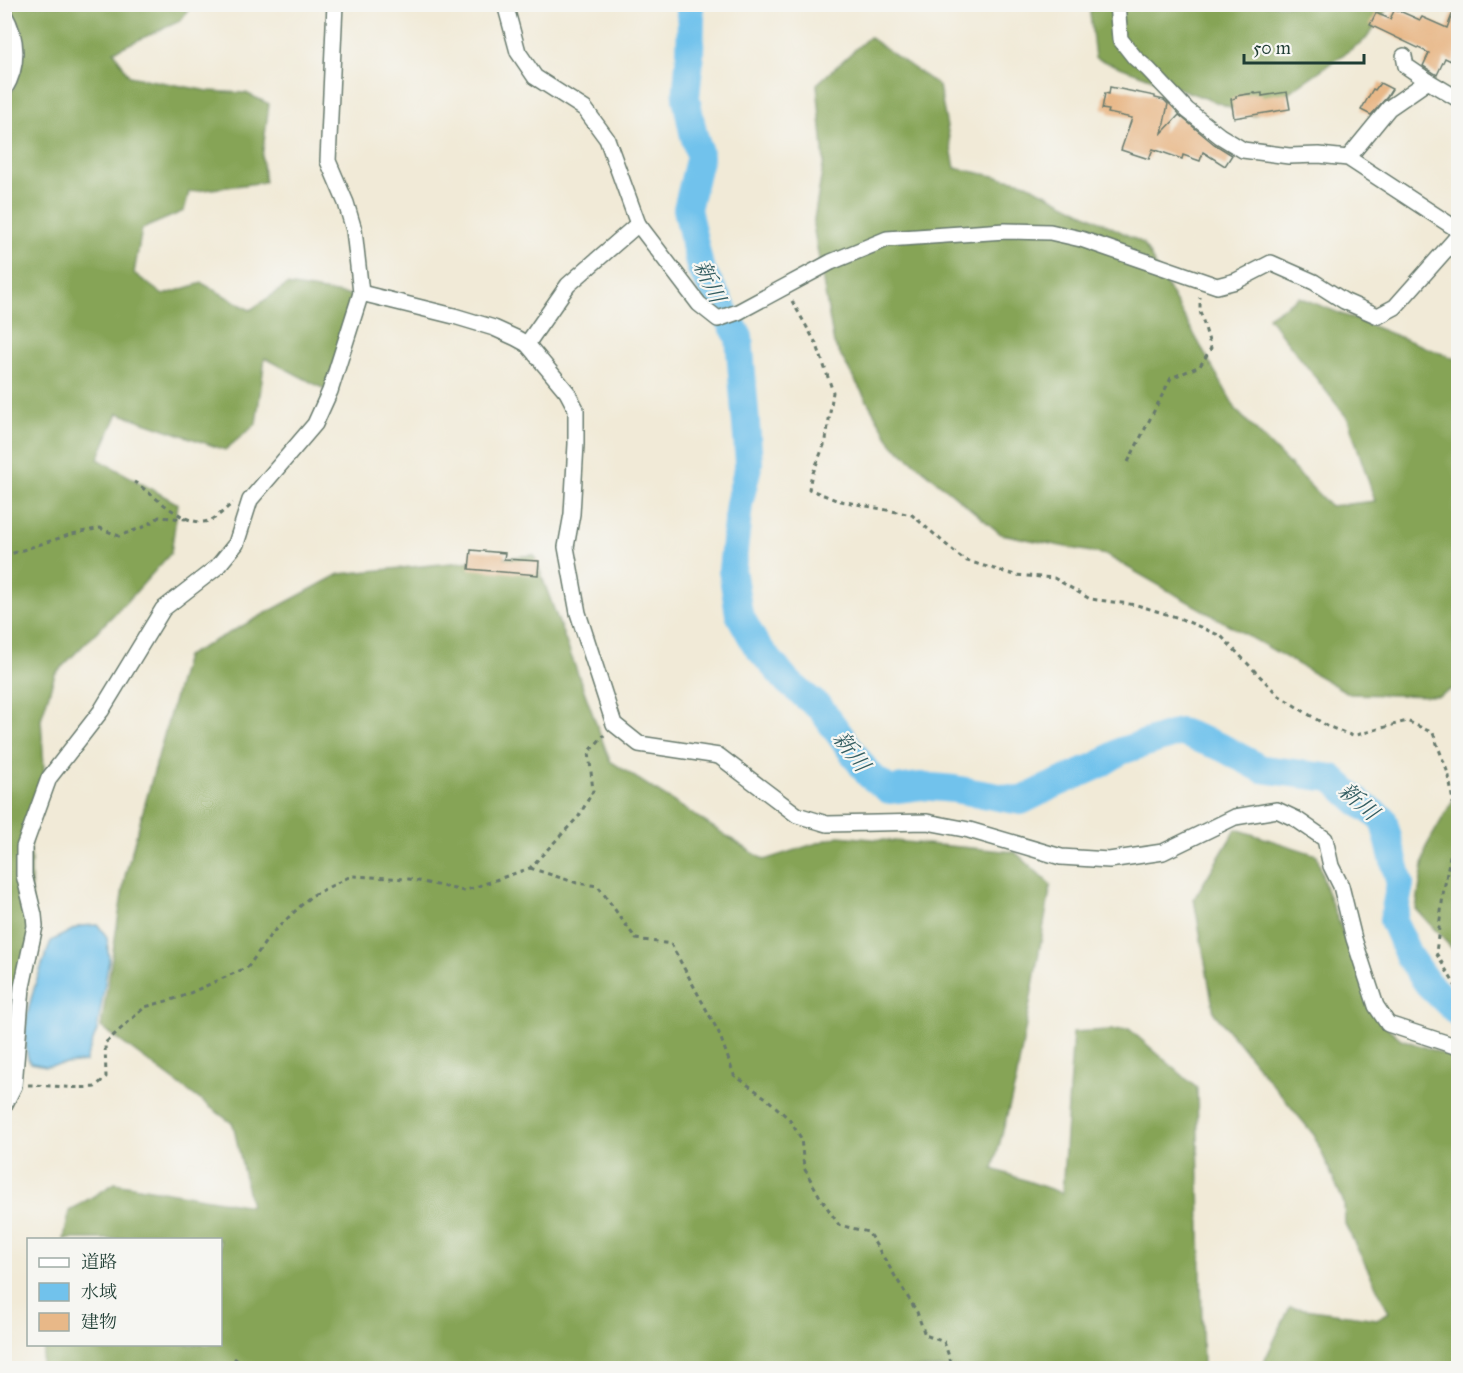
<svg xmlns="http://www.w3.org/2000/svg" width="1463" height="1373" viewBox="0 0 1463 1373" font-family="'IM FELL Great Primer','Noto Serif JP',serif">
	<rect width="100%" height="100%" fill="#f6f6f2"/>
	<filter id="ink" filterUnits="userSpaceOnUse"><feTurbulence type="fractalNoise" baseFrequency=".0167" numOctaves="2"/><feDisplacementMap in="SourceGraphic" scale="12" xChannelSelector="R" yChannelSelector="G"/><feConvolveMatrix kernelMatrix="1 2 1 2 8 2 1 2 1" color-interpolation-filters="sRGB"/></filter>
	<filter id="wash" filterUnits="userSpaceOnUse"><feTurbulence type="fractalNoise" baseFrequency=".008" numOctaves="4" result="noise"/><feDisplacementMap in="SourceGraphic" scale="24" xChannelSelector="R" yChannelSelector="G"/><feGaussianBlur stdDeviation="1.35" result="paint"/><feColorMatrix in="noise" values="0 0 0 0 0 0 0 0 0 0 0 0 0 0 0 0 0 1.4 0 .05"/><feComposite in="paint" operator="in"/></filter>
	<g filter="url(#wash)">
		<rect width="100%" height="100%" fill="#f1ead7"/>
		<g fill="#86a456" stroke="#527045" stroke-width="1.5">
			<path d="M14,5h178l-12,16 -66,30 15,25 79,15 38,2 23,11 -7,54 3,24 -76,10 -5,19 -42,18 -8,44 29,22 39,-12 48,27 37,-25 68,11 -29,94 -61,-32 -9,66 -31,26 -107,-37 -20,46 80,45 -7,49 -36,40 -80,81 -14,45 4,64 -15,38 2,101 -28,179v-998c18,-24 30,-65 8,-89z"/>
			<path d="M1089,5h301l-24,34 -112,77 -159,-58z"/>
			<path d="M869,37l70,49 16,82 68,14 120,61 94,168 93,95 45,-5 -27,-82 -80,-102 31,-20 159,63v326l-19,10 -89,-2 -244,-139 -105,-21 -109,-90 -58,-100 -21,-119 11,-64 -7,-77z"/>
			<path d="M534,555l76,206 154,99 75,-24 176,16 36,33 -35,196 -23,88 69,24 11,-161 56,-3 68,59 6,280h-1163l5,-23 175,-1v-104l-156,-1 5,-28 46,-28 136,23 -18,-82 -132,-97 24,-151 61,-220 153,-82z"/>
			<path d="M1458,791v164l-42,-46 10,-62z"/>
			<path d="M1236,829l81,26 9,34 51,130 24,20 57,20v309h-197l29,-61 87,12 12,-7 -44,-88 -1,-21 -30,-68 -100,-122 -20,-114z"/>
		</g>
		<path fill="#71c2ec" stroke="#488090" stroke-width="1.5" d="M98,925l9,12 2,23 -12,70 -12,32 -39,4 -16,-3c-15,-33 9,-90 21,-122l29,-15z"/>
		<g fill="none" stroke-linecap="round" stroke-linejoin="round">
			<path stroke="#71c2ec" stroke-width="28" d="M689,4l2,14 -1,36 -4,44 7,34 7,24 -13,53 13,58 39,70 10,125 -10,42 -7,66 7,44 17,31 32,37 33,27 48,66 20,15 32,-4 33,3 67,12 28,-14 48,-21 24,-15 59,-19 41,15 41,22 70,9 29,26 22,15 17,65 -7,36 16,37 19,27 30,29"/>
		</g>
		<g id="blocks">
			<g fill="#e8b888">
				<path d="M1456,4h2v46l-5,12 -8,-4 -8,17 -14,-9 6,-13 -59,-28 6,-12 14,6 5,-10 25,11 2,-3 25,11z"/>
				<path d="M1380,83l12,6 -5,8 -16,18 -10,-5 12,-21 2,1z"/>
				<path d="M1110,87l45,9v2l9,2 4,4 -6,29 17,-18 35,29 18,11 -7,11 -22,-14 -3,9 -17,-6 -1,4 -29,-10 -4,10 -28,-9 11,-32 -24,-5 1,-3 -7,-1 3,-16 4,1z"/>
				<path d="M1287,92l3,17 -56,9 -3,-19 5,-1v-2l19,-3v1l7,-1v3z"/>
				<path d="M471,550l34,3 -1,6 35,2 -1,14 -69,-6z"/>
			</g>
		</g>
	</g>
	<g filter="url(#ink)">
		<use href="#blocks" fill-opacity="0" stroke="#687a6d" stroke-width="1.5"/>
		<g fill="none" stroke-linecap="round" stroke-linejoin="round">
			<defs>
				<g id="minor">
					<path d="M505,4l13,48 17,25 50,32 22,30 31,85 61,80 19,15 20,-7 93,-50 56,-23 118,-8 45,1 31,7 136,47 19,-5 35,-18 43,19 30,19 34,15 17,-9 63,-71"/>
					<path d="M1117,4l3,35 15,19 13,11 39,41 33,26 23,14 46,6 30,-1 29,3 110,72"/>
					<path d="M4,14c14,24 15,52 0,76"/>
					<path d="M1404,56l2,10 22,15"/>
					<path d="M1348,158l41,-50 39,-27 30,18"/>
					<path d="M361,293l93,23 40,12 22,10 11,6 40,48 9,17v35l-4,70 -6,33 12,66 36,111 25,20 80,12 78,59 30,9 100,-2 42,8 92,27 48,3 54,-8 72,-35 42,-7 19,9 29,20 6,27 10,20 13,53 22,67 12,18 70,23"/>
					<path d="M527,344l41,-59 70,-61"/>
					<path d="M4,1106l10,-20 8,-99 13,-61 -1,-11 -10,-40v-28l25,-69 52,-67 62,-102 54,-42 19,-23 14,-44 65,-76 15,-33 31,-98 -7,-63 -8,-27 -18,-42 7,-157"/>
				</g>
			</defs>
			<use href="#minor" stroke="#687a6d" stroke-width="18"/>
			<g stroke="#687a6d" stroke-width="3" stroke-dasharray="4.5 4.5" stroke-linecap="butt">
				<path d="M792,301l25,44 16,47 -7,48 -15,38 -2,11 27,11 76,15 52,45 51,15 39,3 36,21 47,6 42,13 42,18 57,59 49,31 26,10 54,-15 26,12 16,43 7,47 -13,72 -7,58 22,37"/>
				<path d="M1128,462l43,-84 29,-12 11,-18 -11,-37v-14"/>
				<path d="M134,482c20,12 53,49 77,38 7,-3 15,-12 22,-17"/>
				<path d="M4,556l68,-22 28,-6 19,8 27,-10 13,-9 27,2"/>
				<path d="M530,868l47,15 21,3 38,53 35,5 48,89 15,42 32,23 23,21 12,19 3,30 16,29 19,28 29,7 49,80 8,23 19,7 9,26"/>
				<path d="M28,1085c23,0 44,4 67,2l11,-10 -1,-34 40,-36 36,-10 67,-30 23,-33 40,-38 40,-20 58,3 55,12 66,-23 49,-52 14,-25 -4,-39 15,-17"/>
				<path d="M234,1358l13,10"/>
			</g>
			<use href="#minor" stroke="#fff" stroke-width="15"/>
		</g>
	</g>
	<g text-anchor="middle" stroke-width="4.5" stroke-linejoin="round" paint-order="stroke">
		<g font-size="22" font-style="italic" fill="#345e62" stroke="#f6f6f2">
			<text transform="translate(710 281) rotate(65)" y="8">新川</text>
			<text transform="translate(852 751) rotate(53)" y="8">新川</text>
			<text transform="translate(1359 801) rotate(41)" y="8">新川</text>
		</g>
	</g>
	<rect width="1463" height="1373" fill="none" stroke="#f6f6f2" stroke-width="24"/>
	<rect x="27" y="1238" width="195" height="108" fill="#f6f6f2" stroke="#a0aca6" stroke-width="1.5"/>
	<rect x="39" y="1258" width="30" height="9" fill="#ffffff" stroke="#a0aca6" stroke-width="1.5"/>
	<text x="81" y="1268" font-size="18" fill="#1f3d34">道路</text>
	<rect x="39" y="1283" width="30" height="18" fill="#71c2ec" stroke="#a0aca6" stroke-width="1.5"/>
	<text x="81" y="1298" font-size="18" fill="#1f3d34">水域</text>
	<rect x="39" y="1313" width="30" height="18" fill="#e8b888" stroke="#a0aca6" stroke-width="1.5"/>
	<text x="81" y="1328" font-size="18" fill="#1f3d34">建物</text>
	<path d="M1244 54v9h120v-9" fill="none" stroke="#1f3d34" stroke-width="3"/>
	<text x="1253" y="54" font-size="18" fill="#1f3d34" stroke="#f6f6f2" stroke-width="4.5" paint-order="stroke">50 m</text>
</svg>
